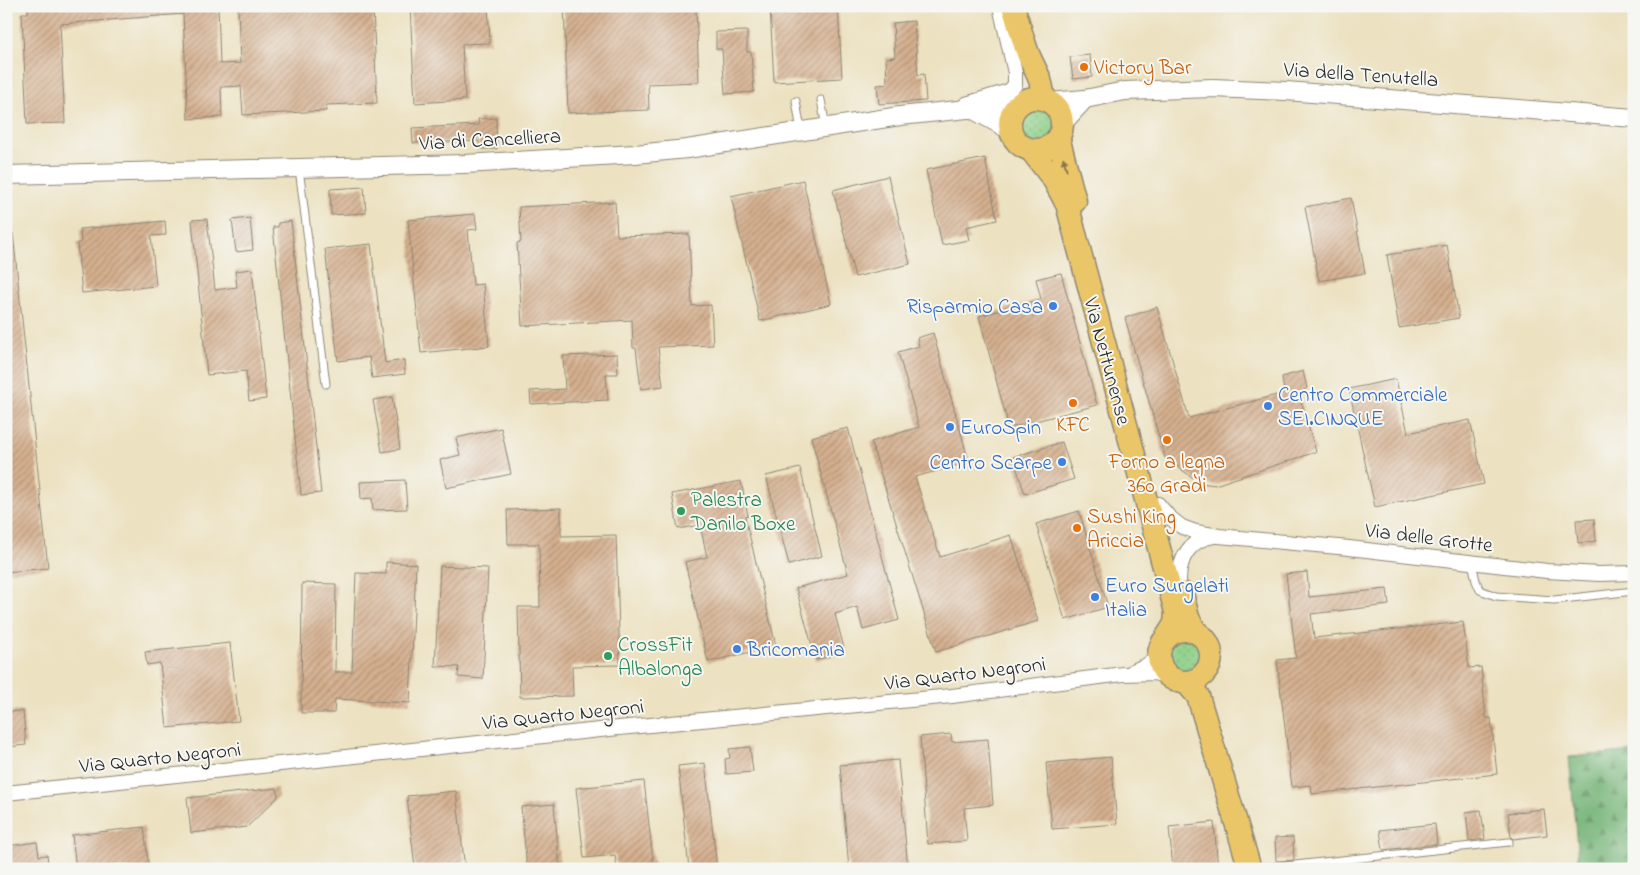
<svg xmlns="http://www.w3.org/2000/svg" width="1640" height="875" viewBox="0 0 1640 875" font-family="'Indie Flower',sans-serif">
	<defs>
		<pattern id="grass-dots" width="8" height="8" patternUnits="userSpaceOnUse" patternTransform="scale(1.25)"><rect width="8" height="8" fill="#8ed088"/><path d="M2 2h.1M6 6h.1" fill="none" stroke="#74a96f" stroke-width="1.8" stroke-linecap="round"/></pattern>
		<pattern id="forest-firs" width="22" height="20" patternUnits="userSpaceOnUse" patternTransform="scale(1.25)"><rect width="22" height="20" fill="#72b274"/><path d="M5 1l3.5 6h-7zM16 11l3.5 6h-7z" fill="#5e915f"/></pattern>
		<pattern id="building-hatch" width="6" height="6" patternUnits="userSpaceOnUse" patternTransform="scale(1.25)"><rect width="6" height="6" fill="#d5b08f"/><path d="M-1 1l2-2M0 6l6-6M5 7l2-2" fill="none" stroke="#ad8f75"/></pattern>
	</defs>
	<rect width="100%" height="100%" fill="#f6f6f2"/>
	<filter id="ink" filterUnits="userSpaceOnUse"><feTurbulence type="fractalNoise" baseFrequency=".02" numOctaves="2"/><feDisplacementMap in="SourceGraphic" scale="10" xChannelSelector="R" yChannelSelector="G"/><feConvolveMatrix kernelMatrix="1 2 1 2 8 2 1 2 1" color-interpolation-filters="sRGB"/></filter>
	<filter id="wash" filterUnits="userSpaceOnUse"><feTurbulence type="fractalNoise" baseFrequency=".0096" numOctaves="4" result="noise"/><feDisplacementMap in="SourceGraphic" scale="20" xChannelSelector="R" yChannelSelector="G"/><feGaussianBlur stdDeviation="1.12" result="paint"/><feColorMatrix in="noise" values="0 0 0 0 0 0 0 0 0 0 0 0 0 0 0 0 0 1.4 0 .05"/><feComposite in="paint" operator="in"/></filter>
	<g filter="url(#wash)">
		<rect width="100%" height="100%" fill="#ece1c0"/>
		<g fill="url(#grass-dots)" stroke="#5c7e5a">
			<circle cx="1037" cy="124" r="19"/>
			<circle cx="1185" cy="655" r="23"/>
		</g>
		<path fill="url(#forest-firs)" stroke="#4e6e50" d="M1634,751v118h-55l-10,-112z"/>
		<g id="blocks">
			<g fill="url(#building-hatch)">
				<path d="M28,6h190l2,58 20,-1 -2,-57h135l4,97 -51,2v6l-83,4 -2,-29 -20,1 1,30 -34,2 -5,-105 -123,10 5,99 -38,1 -5,-111h6z"/>
				<path d="M410,6h78l2,37 -28,1 3,56 -50,3z"/>
				<path d="M564,6h132l3,76 -51,2 1,26 -81,3z"/>
				<path d="M780,6h58l4,72 -68,4 -4,-75z"/>
				<path d="M914,21l4,54 6,-1 2,27 -47,3 -2,-19 10,-1 -1,-26 9,-1 -2,-34z"/>
				<path d="M747,31v21h4l3,40 -29,2 -3,-45h-6v-17z"/>
				<path d="M1090,55l2,22 -19,2 -3,-22z"/>
				<path d="M496,118l1,31h-18v-8l-66,2 -1,-15 67,-3 -1,-6z"/>
				<path d="M985,158l12,62 -31,7 3,13 -27,5 -16,-75z"/>
				<path d="M888,176l22,88 -55,13 -22,-87z"/>
				<path d="M803,180l28,124 -71,17 -29,-125z"/>
				<path d="M364,187l2,26 -35,2 -1,-26z"/>
				<path d="M1351,198l14,75 -46,8 -14,-74z"/>
				<path d="M615,202l2,34 72,-2 3,72 19,-1 2,40 -55,2 5,39 -22,3 -5,-41h-3l-1,-28 -110,6 -5,-83 4,-1 -2,-35z"/>
				<path d="M475,214l2,15 -9,1 5,55 10,-1 6,62 -68,7 -13,-133z"/>
				<path d="M250,218l3,32 -17,2 -4,-32z"/>
				<path d="M207,219l8,71 22,-3 -2,-16 17,-2 14,130 -17,2 -3,-30 -39,4 -15,-155z"/>
				<path d="M165,221l1,14 -15,1 5,50 -74,7 -5,-50h4l-1,-14z"/>
				<path d="M291,221l30,272 -20,2 -28,-268h5v-4z"/>
				<path d="M6,233h7l35,335 -42,4z"/>
				<path d="M371,244l14,119 19,-3 1,14 -33,4 -3,-21 -31,4 -13,-112z"/>
				<path d="M1447,245l12,73 -60,10 -12,-73z"/>
				<path d="M1061,273l36,132 -88,23 -30,-112 62,-17 -5,-20z"/>
				<path d="M1157,307l32,111 95,-25 -2,-16 21,-6 4,17 -8,6 17,58 -101,33 -15,-2 -35,-25 -40,-140z"/>
				<path d="M933,333l36,129 -54,15 25,80 71,-22 27,86 -102,31 -65,-210 48,-15 -21,-75 21,-6 -2,-8z"/>
				<path d="M617,354l1,20h-12l2,26 -77,4 -1,-13 35,-2 -2,-33z"/>
				<path d="M1396,379l12,54 62,-13 14,64 -109,23 -26,-118z"/>
				<path d="M392,397l8,52 -18,3 -9,-52z"/>
				<path d="M501,428l10,46 -65,14 -6,-28 20,-5 -4,-17z"/>
				<path d="M848,428l51,192 -36,10 -6,-23 -22,7 10,38 -29,8 -20,-72 52,-14 -37,-137z"/>
				<path d="M1062,442l12,37 -49,15 -12,-37z"/>
				<path d="M800,468l22,88 -33,9 -23,-89z"/>
				<path d="M405,480l2,29 -34,1 -1,-12 -11,1 -1,-17z"/>
				<path d="M741,481l7,35 -3,1 31,129 -68,16 -23,-100 22,-5 -7,-32 -22,4 -6,-35z"/>
				<path d="M561,508v28l55,-1 4,130 -48,1 1,30 -53,1 -2,-90h22l-1,-63h-31l-1,-34z"/>
				<path d="M1079,511l29,96 -43,13 -29,-96z"/>
				<path d="M1594,519l2,22 -18,2 -2,-23z"/>
				<path d="M386,562l30,2 -6,139 -75,-4 -1,14h-33l1,-130 34,1 -1,88h17l4,-99 30,1z"/>
				<path d="M440,566l48,2 -5,111 -25,-2 1,-10 -24,-1z"/>
				<path d="M1307,572l2,25 78,-8 2,16 -78,9 3,24 149,-16 6,46 12,-1 5,51h5l6,56 -185,20 -1,-9 -19,2 -15,-127 19,-2 -10,-84z"/>
				<path d="M230,643l9,78 -72,7 -7,-65 -13,2 -2,-13z"/>
				<path d="M23,711l3,34 -19,2 -1,-35z"/>
				<path d="M951,734l1,8 36,-3 5,66 -29,3 3,33 -39,3 -8,-107z"/>
				<path d="M750,747l3,25 -27,2 -1,-15 5,-1 -1,-9z"/>
				<path d="M1111,757l6,67 -65,5 -6,-66z"/>
				<path d="M898,760l10,109h-59l-9,-104z"/>
				<path d="M705,763l12,106h-28l-11,-103z"/>
				<path d="M644,781l10,88h-37l-2,-14 -31,3 -8,-70z"/>
				<path d="M277,788l1,9 -31,30 -56,6 -4,-35z"/>
				<path d="M456,791l9,78h-50l-8,-73z"/>
				<path d="M554,804l6,65h-33l-6,-62z"/>
				<path d="M1544,809l3,26 -34,4 -2,-2 -3,-24z"/>
				<path d="M1481,810l4,29 -16,2 -3,-29z"/>
				<path d="M1214,822l4,47h-45l-4,-42z"/>
				<path d="M1435,824l2,20 -54,6 -3,-20z"/>
				<path d="M144,827l5,42h-73l-4,-34z"/>
				<path d="M1293,837l1,23 -18,1 -1,-23z"/>
				<path d="M37,842l2,14 8,-1 2,14h-38l-2,-11h-3v-12z"/>
			</g>
		</g>
	</g>
	<g filter="url(#ink)">
		<use href="#blocks" fill-opacity="0" stroke="#8c8676" stroke-width="1"/>
		<g fill="none" stroke-linecap="round" stroke-linejoin="round">
			<defs>
				<g id="service">
					<path d="M821,100l5,27"/>
					<path d="M796,101l5,30"/>
					<path d="M299,168l27,216"/>
					<path d="M1472,562l4,19 4,9 16,6 58,4 80,-9"/>
					<path d="M1253,868l33,-2 223,-24"/>
				</g>
				<g id="minor">
					<path d="M966,104l43,-13 6,-6v-12l-15,-67"/>
					<path d="M1158,504l11,13 13,10 14,5 23,4 130,12 198,23 52,3 35,-1"/>
					<path d="M1179,581c0,-23 11,-42 35,-45"/>
					<path d="M1133,671l12,-5 13,-8"/>
					<path d="M6,793l613,-65 333,-32 171,-22 32,-1 18,6"/>
				</g>
				<g id="tertiary">
					<path d="M1050,102l35,-3 40,-8 88,-3 73,3 348,27"/>
					<path d="M972,109l38,21"/>
					<path d="M1062,124l23,-25"/>
					<path d="M6,175l459,-11 170,-10 52,-5 213,-33 96,-10 19,2"/>
				</g>
				<g id="primary">
					<path d="M1013,6c5,15 9,31 14,45 7,19 16,27 16,48"/>
					<circle cx="1036" cy="124" r="26"/>
					<path d="M1058,137l17,64"/>
					<path d="M1031,150l23,30 13,24 109,408 -1,12 -9,14"/>
					<path d="M1182,593l6,25 8,14"/>
					<circle cx="1185" cy="656" r="26"/>
					<path d="M1186,682l12,14 52,173"/>
				</g>
			</defs>
			<use href="#service" stroke="#8c8676" stroke-width="9"/>
			<use href="#minor" stroke="#8c8676" stroke-width="16"/>
			<use href="#tertiary" stroke="#8c8676" stroke-width="20"/>
			<use href="#primary" stroke="#8c8676" stroke-width="25"/>
			<use href="#service" stroke="#fff" stroke-width="7"/>
			<use href="#minor" stroke="#fff" stroke-width="14"/>
			<use href="#tertiary" stroke="#fff" stroke-width="18"/>
			<use href="#primary" stroke="#ebc669" stroke-width="22"/>
		</g>
		<defs><path id="oneway-solid" d="M-6-.8H1V-3.2L6.5 0L1 3.2V.8H-6Z" transform="scale(1.25)"/></defs>
		<use fill="#8b784a" href="#oneway-solid" transform="translate(1065 164) rotate(-105)"/>
	</g>
	<g fill="#e8710a" stroke="#f6f6f2" stroke-width="2">
		<circle cx="1084" cy="67" r="5"/>
		<circle cx="1073" cy="403" r="5"/>
		<circle cx="1167" cy="440" r="5"/>
		<circle cx="1077" cy="528" r="5"/>
	</g>
	<g fill="#3f7fe0" stroke="#f6f6f2" stroke-width="2">
		<circle cx="1053" cy="306" r="5"/>
		<circle cx="1268" cy="406" r="5"/>
		<circle cx="950" cy="427" r="5"/>
		<circle cx="1062" cy="462" r="5"/>
		<circle cx="1095" cy="597" r="5"/>
		<circle cx="737" cy="649" r="5"/>
	</g>
	<g fill="#2e9e5b" stroke="#f6f6f2" stroke-width="2">
		<circle cx="681" cy="511" r="5"/>
		<circle cx="608" cy="656" r="5"/>
	</g>
	<g text-anchor="middle" stroke-width="4" stroke-linejoin="round" paint-order="stroke">
		<g font-size="21" fill="#c56008" stroke="#f6f6f2" text-anchor="start">
			<text x="1094" y="74">Victory Bar</text>
			<text x="1073" y="431" text-anchor="middle">KFC</text>
			<text x="1167" y="468" text-anchor="middle">Forno a legna<tspan x="1167" dy="24">360 Gradi</tspan></text>
			<text x="1087" y="523">Sushi King<tspan x="1087" dy="24">Ariccia</tspan></text>
		</g>
		<g font-size="21" fill="#2b2b2b" stroke="#f6f6f2">
			<text transform="translate(1361 74) rotate(4)" y="7">Via della Tenutella</text>
			<text transform="translate(490 139) rotate(-3)" y="7">Via di Cancelliera</text>
			<text transform="translate(1108 361) rotate(75)" y="7">Via Nettunense</text>
			<text transform="translate(1429 537) rotate(7)" y="7">Via delle Grotte</text>
			<text transform="translate(965 673) rotate(-7)" y="7">Via Quarto Negroni</text>
			<text transform="translate(563 714) rotate(-6)" y="7">Via Quarto Negroni</text>
			<text transform="translate(160 757) rotate(-6)" y="7">Via Quarto Negroni</text>
		</g>
		<g font-size="21" fill="#366cbe" stroke="#f6f6f2" text-anchor="start">
			<text x="1043" y="313" text-anchor="end">Risparmio Casa</text>
			<text x="1278" y="401">Centro Commerciale<tspan x="1278" dy="24">SEI.CINQUE</tspan></text>
			<text x="960" y="434">EuroSpin</text>
			<text x="1052" y="469" text-anchor="end">Centro Scarpe</text>
			<text x="1105" y="592">Euro Surgelati<tspan x="1105" dy="24">Italia</tspan></text>
			<text x="747" y="656">Bricomania</text>
		</g>
		<g font-size="21" fill="#27864d" stroke="#f6f6f2" text-anchor="start">
			<text x="691" y="506">Palestra<tspan x="691" dy="24">Danilo Boxe</tspan></text>
			<text x="618" y="651">CrossFit<tspan x="618" dy="24">Albalonga</tspan></text>
		</g>
	</g>
	<rect width="1640" height="875" fill="none" stroke="#f6f6f2" stroke-width="25"/>
</svg>
